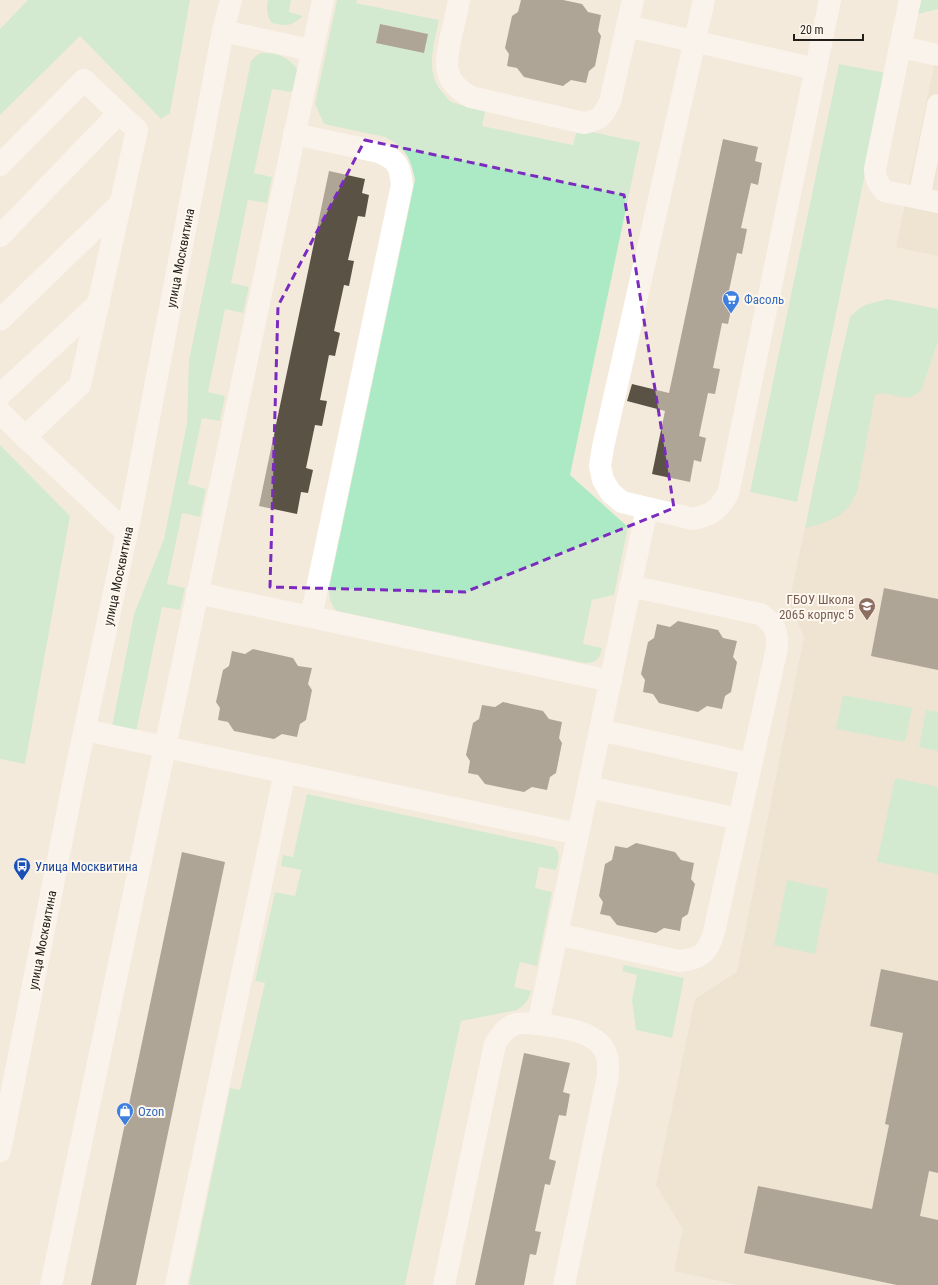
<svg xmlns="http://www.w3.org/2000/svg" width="938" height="1285" viewBox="0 0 938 1285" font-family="'Roboto Condensed',sans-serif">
	<rect width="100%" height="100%" fill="#f4eadb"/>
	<g fill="#e8dbc8">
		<path d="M938,47v209l-42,-9z"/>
		<path d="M887,299l51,10v976h-200l-64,-14 9,-42 -27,-44 39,-186 42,-27 67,-335 -15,-33 50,-239 38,-19z"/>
	</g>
	<g fill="#aceac6" fill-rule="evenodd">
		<path d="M28,0h162l-20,113 -9,6 -81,-83 -80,79v-86z"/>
		<path d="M268,0h23l-2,12 14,4c-12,10 -16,11 -31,7 -5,-6 -6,-15 -4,-23z"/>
		<path d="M337,0h20l-1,3 83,17c-5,24 -15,54 5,74 2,2 5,7 8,8 8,4 24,5 34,7l-4,17 91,19 4,-16 63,13 -70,333 58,52 -14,68 -22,5 -9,44 19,4c-2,12 -6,15 -18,15l-247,-52c-7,-7 -8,-13 -8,-23l86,-408c-4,-22 -10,-33 -30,-43l-61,-13 -9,-20zM380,24l48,10 -52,8z"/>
		<path d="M918,0h20v9l-24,6z"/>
		<path d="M262,53c16,-1 29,5 37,19l-1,11 -7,9 -19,-3 -18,84 18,4 -5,26 -19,-3 -17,83 18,4 -6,26 -18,-4 -17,83 17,4 -5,25 -18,-3 -14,66 18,5 -6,28 -18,-4 -15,71 18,4 -5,22 -18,-3 -26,125 -24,-5 22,-113 30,-75 23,-116 2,-63 62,-299 6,-6z"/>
		<path d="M839,64l47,9 -89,429 -47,-10z"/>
		<path d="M887,299l51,10v31l-16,49c-15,19 -32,-1 -47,6l-18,97 -8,15 -12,10 -17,7 -15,4 34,-163 11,-48 6,-6 9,-6z"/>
		<path d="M0,445l70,71 -45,248 -25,-5z"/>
		<path d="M843,695l69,13 -7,34 -69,-13z"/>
		<path d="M926,710l12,2v39l-19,-4z"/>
		<path d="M895,778l43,9v87l-61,-12z"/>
		<path d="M307,794l247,53c8,6 4,15 2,23l-17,-3 -4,21 17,4 -15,74 -17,-4 -6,25 17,4c-2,9 -6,14 -14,19l-56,11 -56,264h-216l41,-197 10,2 25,-107 -10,-2 20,-89 20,4 6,-26 -20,-4 2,-11 10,2z"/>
		<path d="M787,880l41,9 -13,65 -41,-9z"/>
		<path d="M624,965l60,13 -12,60 -36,-8 -4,-30 5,-25 -15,-4z"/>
	</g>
	<g fill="#5b5246">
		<path d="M521,0h42l19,4 6,8 13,3 -3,16 3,5 -6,30 -6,5 -3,12 -15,-3 -8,6 -39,-9 -7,-9 -10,-2 2,-12 -4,-6 7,-32 6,-4z"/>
		<path d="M380,24l48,10 -4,19 -48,-10z"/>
		<path d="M723,139l35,8 -3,14 7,2 -4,22 -7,-2 -10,45 6,1 -5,25 -5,-1 -10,47 6,1 -5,23 -6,-1 -9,45 7,1 -5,25 -7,-1 -9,43 7,2 -5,24 -7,-2 -4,22 -38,-8 13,-63 -38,-10 5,-17 37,9z"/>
		<path d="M329,171l36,8 -3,14 7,2 -4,22 -7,-1 -10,44 6,1 -5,25 -5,-1 -10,46 6,2 -5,23 -6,-1 -9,45 7,1 -5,25 -7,-1 -9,43 7,2 -5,23 -7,-1 -4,22 -38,-8z"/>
		<path d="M884,588l54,11v71l-67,-14z"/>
		<path d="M678,621l40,9 5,8 14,3 -4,16 4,5 -6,30 -6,4 -3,13 -15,-3 -9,6 -39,-9 -6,-9 -10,-2 2,-12 -4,-6 7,-32 6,-4 3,-14 13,3z"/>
		<path d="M253,649l40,9 5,8 14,2 -4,16 4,6 -6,30 -6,4 -3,13 -15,-3 -8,5 -40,-8 -6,-9 -10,-2 2,-12 -4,-6 7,-32 6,-4 3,-15 13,3z"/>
		<path d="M503,702l40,9 6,8 13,3 -3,16 3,5 -6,30 -6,4 -3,13 -15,-3 -8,5 -39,-8 -7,-9 -10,-2 2,-12 -4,-6 7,-32 6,-4 3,-14 13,2z"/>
		<path d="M636,843l39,9 6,8 13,3 -3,16 4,5 -7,30 -6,4 -2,13 -16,-3 -8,5 -39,-8 -7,-9 -10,-2 3,-12 -4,-6 6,-32 7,-4 3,-14 12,2z"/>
		<path d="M182,852l43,10 -73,347 -16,76h-45z"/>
		<path d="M881,969l57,12v192l-9,-2 -9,45 18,4v65h-41l-153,-32 14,-67 114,23 17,-84 -4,-1 18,-91 -33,-7z"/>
		<path d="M524,1053l46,10 -7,29 7,2 -4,22 -7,-1 -10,44 7,2 -6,24 -5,-1 -10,47 6,1 -5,23 -6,-1 -6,31h-49z"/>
	</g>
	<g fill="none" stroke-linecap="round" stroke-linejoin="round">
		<g stroke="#fff" stroke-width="22">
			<path d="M323,0l-158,747 413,87"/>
			<path d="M459,0c-2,12 -5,24 -8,36 -6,29 -9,45 20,61l113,26c17,-4 18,-6 26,-21l23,-102"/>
			<path d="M704,0l-101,447 -3,19 3,14 8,13 11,9 71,17c19,-4 25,-9 35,-25l102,-494"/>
			<path d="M627,26l189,43"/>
			<path d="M223,31l88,19"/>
			<path d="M900,47l10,-47"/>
			<path d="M938,55l-38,-8 -25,122c0,9 3,14 9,22l54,11"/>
			<path d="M294,134l85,18c18,8 21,13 23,33l-91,432 300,64"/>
			<path d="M0,165l84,-85 53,50 -57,255 -55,52"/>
			<path d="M919,198l19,-93"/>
			<path d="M0,236l119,-123"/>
			<path d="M0,320l121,-117"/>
			<path d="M0,395l99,-92"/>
			<path d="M0,412l25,25 102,96"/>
			<path d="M197,593l114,24"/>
			<path d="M600,730l151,34"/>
			<path d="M588,787l59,-279"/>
			<path d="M557,934l122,27c22,-2 29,-8 35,-29l63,-284c1,-17 -2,-24 -17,-34l-130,-28"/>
			<path d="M538,1024c23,4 66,6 70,37 0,5 0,10 0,15l-44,209"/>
			<path d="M0,1151l74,-372 56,-261 93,-487 8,-31"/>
			<path d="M51,1285l114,-538 -80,-17"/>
			<path d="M176,1285l109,-513"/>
			<path d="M444,1285l51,-241c12,-20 20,-23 43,-20l50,-237 151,32"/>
		</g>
	</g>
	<path d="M0 0H938V1285H0ZM365,140l259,55 50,313 -209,84 -195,-5 8,-281z" fill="#f4eadb" fill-opacity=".55" fill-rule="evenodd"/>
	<path fill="none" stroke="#7b2cbf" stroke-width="3" stroke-dasharray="8 5" stroke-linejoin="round" d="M365,140l259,55 50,313 -209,84 -195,-5 8,-281z"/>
	<defs>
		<symbol id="supermarket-pin" viewBox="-11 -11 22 30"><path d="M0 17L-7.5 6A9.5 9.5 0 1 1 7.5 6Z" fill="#3f7fe0" stroke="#fef7ee"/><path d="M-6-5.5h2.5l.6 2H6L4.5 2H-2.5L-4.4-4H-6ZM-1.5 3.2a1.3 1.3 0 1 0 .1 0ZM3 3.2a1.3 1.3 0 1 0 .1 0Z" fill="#fff"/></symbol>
		<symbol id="school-pin" viewBox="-11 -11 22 30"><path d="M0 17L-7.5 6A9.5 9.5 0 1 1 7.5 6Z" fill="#8d6e63" stroke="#fef7ee"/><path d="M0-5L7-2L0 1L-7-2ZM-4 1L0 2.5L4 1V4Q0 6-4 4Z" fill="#fff"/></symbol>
		<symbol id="bus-pin" viewBox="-11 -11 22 30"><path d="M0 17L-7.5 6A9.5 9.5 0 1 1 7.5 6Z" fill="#1a4fb4" stroke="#fef7ee"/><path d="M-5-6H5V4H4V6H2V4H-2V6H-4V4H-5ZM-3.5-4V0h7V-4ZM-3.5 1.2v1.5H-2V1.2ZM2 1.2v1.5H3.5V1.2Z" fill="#fff"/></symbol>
		<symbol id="shop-pin" viewBox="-11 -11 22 30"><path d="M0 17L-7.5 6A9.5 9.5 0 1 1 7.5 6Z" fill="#3f7fe0" stroke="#fef7ee"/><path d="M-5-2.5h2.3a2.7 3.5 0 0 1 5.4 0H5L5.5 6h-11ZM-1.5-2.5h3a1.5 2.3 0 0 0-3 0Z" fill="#fff"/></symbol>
	</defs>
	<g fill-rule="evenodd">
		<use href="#supermarket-pin" x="721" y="289" width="20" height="27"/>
		<use href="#school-pin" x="857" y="596" width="20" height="27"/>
		<use href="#bus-pin" x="12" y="856" width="20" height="27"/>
		<use href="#shop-pin" x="115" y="1101" width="20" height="27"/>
	</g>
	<g text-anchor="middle" stroke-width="4" stroke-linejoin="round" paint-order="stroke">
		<g font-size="13" fill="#221e19" stroke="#fef7ee">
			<text transform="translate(180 258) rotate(-79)" y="5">улица Москвитина</text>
			<text transform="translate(118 576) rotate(-78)" y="5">улица Москвитина</text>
			<text transform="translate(42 940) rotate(-79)" y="5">улица Москвитина</text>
		</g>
		<g font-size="13" fill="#366cbe" stroke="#fef7ee" text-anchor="start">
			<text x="744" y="304">Фасоль</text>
			<text x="138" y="1116">Ozon</text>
		</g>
		<g font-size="13" fill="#785e54" stroke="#fef7ee" text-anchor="end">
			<text x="854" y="604">ГБОУ Школа<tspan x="854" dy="15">2065 корпус 5</tspan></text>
		</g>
		<g font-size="13" fill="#164399" stroke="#fef7ee" text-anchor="start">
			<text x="35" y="871">Улица Москвитина</text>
		</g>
	</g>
	<path d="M794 34v6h69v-6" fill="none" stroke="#221e19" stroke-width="2"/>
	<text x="800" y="34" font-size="12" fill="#221e19" stroke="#fef7ee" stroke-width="3" paint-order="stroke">20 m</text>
</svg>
